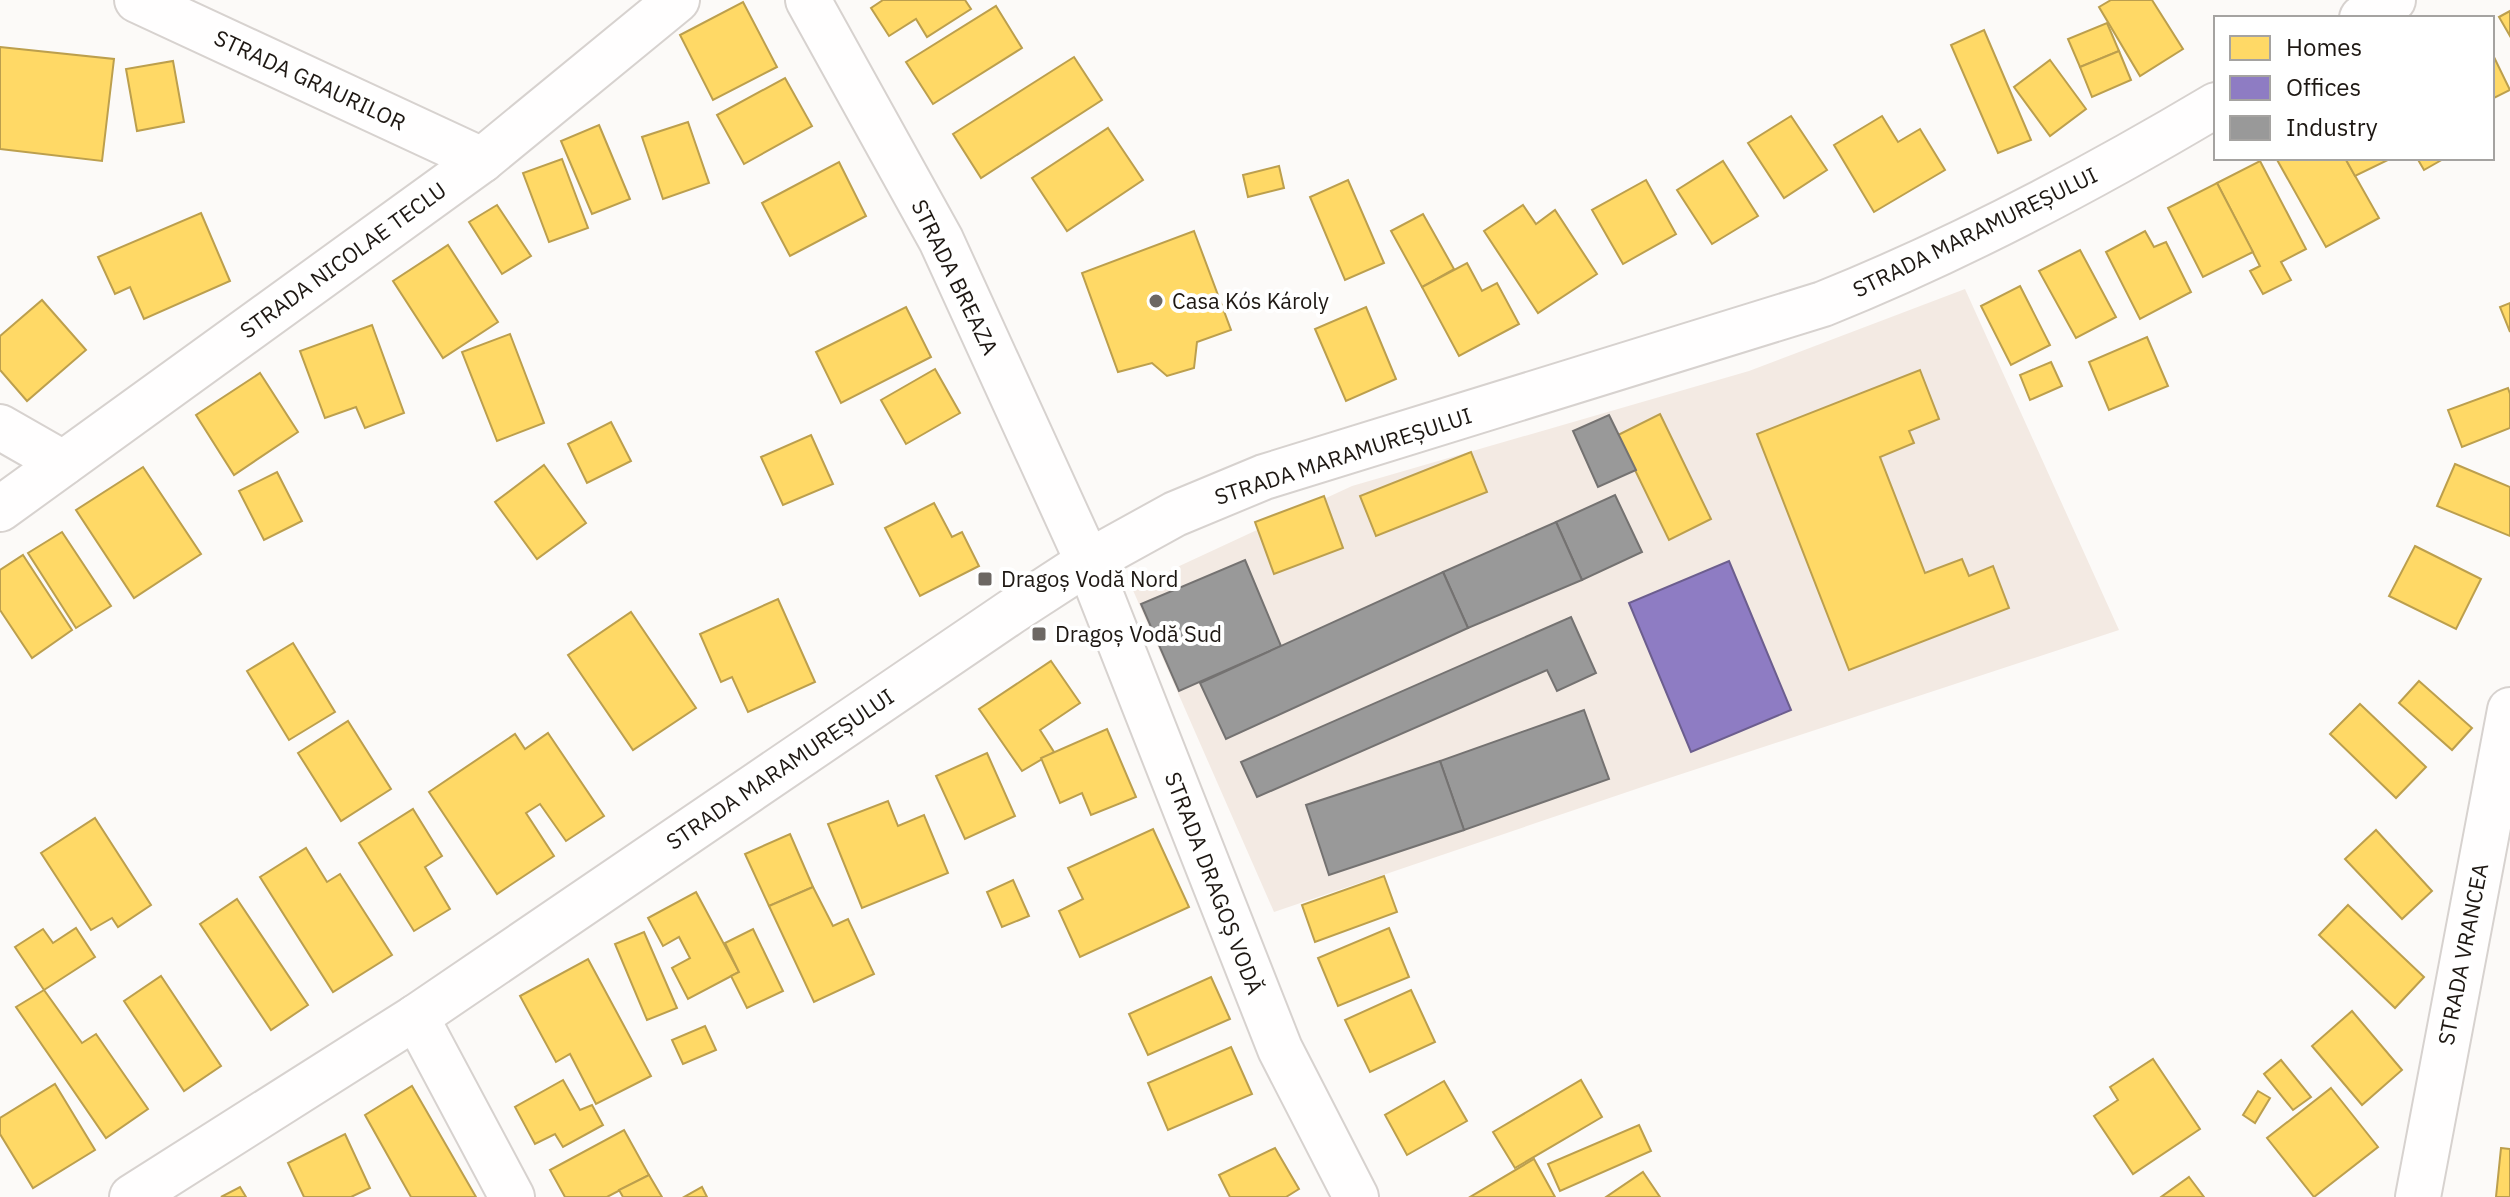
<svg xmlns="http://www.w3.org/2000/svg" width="2510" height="1197" viewBox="0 0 2510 1197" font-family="'IBM Plex Sans',sans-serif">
	<rect width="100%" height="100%" fill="#fcfaf8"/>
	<path fill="#f3eae3" d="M1965,289l154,341 -474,156 -371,126 -142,-324 220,-102 397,-115z"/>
	<g fill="#ffd966" stroke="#bc9f4d" stroke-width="2">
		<path d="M883,0h82l6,9 -44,28 -11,-18 -27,17 -18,-28z"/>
		<path d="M2111,0h41l31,49 -43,27 -41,-69z"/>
		<path d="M743,2l34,65 -64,33 -33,-65z"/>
		<path d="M996,6l26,42 -89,56 -27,-42z"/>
		<path d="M2510,11v25l-11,-19z"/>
		<path d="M2107,23l12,28 -39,16 -12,-28z"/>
		<path d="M1984,30l47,110 -33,13 -47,-108z"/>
		<path d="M0,47l114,12 -12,102 -102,-12z"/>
		<path d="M2119,51l12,29 -39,17 -12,-30z"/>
		<path d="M2492,53l18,37 -18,9z"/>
		<path d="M1074,57l28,43 -121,78 -28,-44z"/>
		<path d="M2050,60l36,49 -36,27 -36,-49z"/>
		<path d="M173,61l11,61 -47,9 -11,-62z"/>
		<path d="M785,78l27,48 -68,38 -27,-49z"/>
		<path d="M1791,116l36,54 -43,28 -36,-55z"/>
		<path d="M1882,116l16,26 22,-13 25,41 -71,42 -40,-67z"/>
		<path d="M688,122l21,61 -46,16 -21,-62z"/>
		<path d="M599,125l31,74 -38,15 -31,-73z"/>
		<path d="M1108,128l35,52 -76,51 -35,-53z"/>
		<path d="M2276,158h69l34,60 -53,29z"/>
		<path d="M2345,158h44l1,1 -35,17z"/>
		<path d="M2417,158h28l-21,12z"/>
		<path d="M562,159l26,69 -39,14 -26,-69z"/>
		<path d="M1723,161l35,55 -46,28 -35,-54z"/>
		<path d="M2260,161l46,88 -25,13 10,18 -28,14 -13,-23 10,-5 -43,-83z"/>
		<path d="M839,162l27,54 -76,40 -28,-53z"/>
		<path d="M1279,166l5,22 -36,9 -5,-22z"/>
		<path d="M1348,180l36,83 -39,17 -35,-83z"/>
		<path d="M1646,180l30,54 -53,30 -31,-54z"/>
		<path d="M2217,183l36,69 -50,25 -35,-69z"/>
		<path d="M497,205l34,51 -29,18 -33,-52z"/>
		<path d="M1523,205l13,19 19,-14 42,64 -59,39 -54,-82z"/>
		<path d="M201,213l29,68 -86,38 -14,-32 -15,7 -17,-37z"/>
		<path d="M1423,214l31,55 -32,18 -31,-56z"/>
		<path d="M1194,231l37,99 -34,12 -3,26 -27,8 -15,-13 -34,9 -36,-99z"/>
		<path d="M2145,231l9,16 12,-5 25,50 -51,27 -34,-67z"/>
		<path d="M448,245l50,77 -55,36 -50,-77z"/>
		<path d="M2080,250l36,67 -40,21 -37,-67z"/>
		<path d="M1467,263l15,28 15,-8 22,41 -60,32 -37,-69z"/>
		<path d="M2020,286l30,59 -39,20 -30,-59z"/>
		<path d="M42,300l44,50 -59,51 -27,-31v-34z"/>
		<path d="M2510,303v29l-10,-25z"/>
		<path d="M906,307l25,50 -90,46 -25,-51z"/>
		<path d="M1366,307l30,72 -50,22 -31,-72z"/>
		<path d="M372,325l32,88 -39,15 -9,-21 -31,11 -25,-67z"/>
		<path d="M510,334l34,89 -47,18 -35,-89z"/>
		<path d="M2147,337l21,49 -59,24 -20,-48z"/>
		<path d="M2051,362l11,24 -32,14 -10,-25z"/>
		<path d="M935,369l25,44 -54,31 -25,-44z"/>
		<path d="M1920,370l19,49 -30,12 5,12 -34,14 45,116 37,-14 7,17 24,-10 16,42 -160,62 -92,-236z"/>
		<path d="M260,373l38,59 -64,43 -38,-60z"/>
		<path d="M2508,388l2,6v34l-48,19 -14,-37z"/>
		<path d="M1660,414l51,105 -42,21 -51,-105z"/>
		<path d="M611,422l20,39 -44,22 -19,-39z"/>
		<path d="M811,435l22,49 -50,21 -22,-48z"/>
		<path d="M1471,452l16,40 -111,44 -16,-40z"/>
		<path d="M2455,464l55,23v49l-73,-30z"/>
		<path d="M544,465l42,58 -49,36 -42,-57z"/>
		<path d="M143,467l58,87 -67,44 -58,-88z"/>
		<path d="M277,472l25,49 -38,19 -25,-49z"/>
		<path d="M1324,496l19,52 -69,26 -19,-52z"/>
		<path d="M934,503l18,34 10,-5 17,34 -59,30 -35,-68z"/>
		<path d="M62,532l49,74 -35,22 -48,-75z"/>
		<path d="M2415,546l66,33 -25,50 -67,-33z"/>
		<path d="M23,555l49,75 -40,28 -32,-48v-40z"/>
		<path d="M778,599l37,83 -67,30 -16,-35 -11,5 -21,-48z"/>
		<path d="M631,612l65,96 -63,42 -65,-95z"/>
		<path d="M293,643l42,69 -46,28 -42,-69z"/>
		<path d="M1051,661l29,42 -40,27 14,22 -32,19 -43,-62z"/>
		<path d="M2419,681l53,47 -20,22 -53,-47z"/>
		<path d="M2360,704l66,63 -30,31 -66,-64z"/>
		<path d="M348,721l43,68 -50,32 -43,-68z"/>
		<path d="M1107,729l29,68 -45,18 -9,-22 -22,10 -19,-45z"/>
		<path d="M548,733l56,83 -38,25 -26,-37 -14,9 28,43 -57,38 -68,-102 86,-58 10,15z"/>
		<path d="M987,753l28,63 -50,23 -29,-63z"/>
		<path d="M888,801l10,25 26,-11 24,58 -86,35 -34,-84z"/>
		<path d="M413,809l29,47 -17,11 25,42 -36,22 -55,-88z"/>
		<path d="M95,818l56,87 -33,22 -6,-9 -21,12 -50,-77z"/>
		<path d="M1153,829l36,78 -109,50 -21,-46 24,-12 -15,-31z"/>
		<path d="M2376,830l56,61 -30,28 -57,-60z"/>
		<path d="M790,834l23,53 -44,19 -24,-52z"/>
		<path d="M306,848l21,34 13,-8 52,81 -59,37 -73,-115z"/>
		<path d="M1384,876l13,36 -82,30 -13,-37z"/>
		<path d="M1013,880l16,36 -27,11 -15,-35z"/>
		<path d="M813,887l20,39 15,-7 26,55 -60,28 -45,-96z"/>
		<path d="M696,892l43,80 -51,27 -16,-31 18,-10 -11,-21 -16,9 -15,-28z"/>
		<path d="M237,899l71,106 -37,25 -71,-106z"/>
		<path d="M2348,905l76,72 -29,31 -76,-73z"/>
		<path d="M76,928l19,29 -51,33 -29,-43 28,-18 10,14z"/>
		<path d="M1389,928l20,49 -71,29 -20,-48z"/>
		<path d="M753,929l30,62 -36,17 -16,-32 8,-4 -14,-29z"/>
		<path d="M644,932l33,76 -30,12 -32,-76z"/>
		<path d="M588,959l63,117 -55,28 -26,-50 -14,8 -36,-66z"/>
		<path d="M161,976l60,90 -37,25 -60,-90z"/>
		<path d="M1211,977l19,42 -82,36 -19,-41z"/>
		<path d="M44,990l38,53 14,-9 52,75 -42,29 -90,-131z"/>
		<path d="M1411,990l24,52 -65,30 -25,-52z"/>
		<path d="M2352,1011l50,59 -40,35 -50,-59z"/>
		<path d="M705,1026l11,24 -33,14 -11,-24z"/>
		<path d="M1231,1047l21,47 -84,36 -20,-47z"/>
		<path d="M2153,1059l47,70 -67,45 -39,-58 24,-16 -8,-13z"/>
		<path d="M2281,1060l30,37 -18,13 -29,-36z"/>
		<path d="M563,1080l17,30 12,-5 11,20 -40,22 -8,-13 -20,10 -20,-37z"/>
		<path d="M1581,1080l21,37 -87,51 -22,-36z"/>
		<path d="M1444,1081l23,40 -60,34 -22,-40z"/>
		<path d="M55,1084l40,66 -62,38 -33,-54v-16z"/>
		<path d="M412,1086l64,111h-65l-46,-82z"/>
		<path d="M2331,1088l47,59 -64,50 -47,-59z"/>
		<path d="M2258,1091l12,7 -15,25 -12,-8z"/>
		<path d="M1639,1125l12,26 -91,40 -12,-27z"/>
		<path d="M624,1130l25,45 -42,22h-42l-15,-27z"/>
		<path d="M345,1134l25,54 -19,9h-47l-16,-34z"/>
		<path d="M1275,1148l24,41 -13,8h-56l-11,-22z"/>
		<path d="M2501,1148l9,1v48h-14z"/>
		<path d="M1534,1159l21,38h-85z"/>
		<path d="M1643,1172l17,25h-54z"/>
		<path d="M649,1175l13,22h-39l-4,-7z"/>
		<path d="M2189,1177l15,20h-43z"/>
		<path d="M240,1187l6,10h-25z"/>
		<path d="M702,1187l5,10h-23z"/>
	</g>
	<path fill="#8e7cc3" stroke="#6c5e8e" stroke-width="2" d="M1729,561l62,149 -100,42 -62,-149z"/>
	<g fill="#999" stroke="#747271" stroke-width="2">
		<path d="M1609,415l27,55 -38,17 -25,-56z"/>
		<path d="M1615,495l27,57 -60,28 -26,-58z"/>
		<path d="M1556,522l26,58 -114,48 -25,-56z"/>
		<path d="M1245,560l36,86 -102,45 -38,-87z"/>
		<path d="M1443,572l25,56 -242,111 -26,-56z"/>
		<path d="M1571,617l25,56 -39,18 -10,-21 -290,127 -16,-35z"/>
		<path d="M1584,710l25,69 -145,51 -24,-69z"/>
		<path d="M1440,761l24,69 -135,45 -23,-70z"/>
	</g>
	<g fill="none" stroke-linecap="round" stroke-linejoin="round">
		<defs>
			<g id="minor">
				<path d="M137,0l345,160"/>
				<path d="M808,0l133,240 147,322 192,487 76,148"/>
				<path d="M0,427l63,36"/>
				<path d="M0,509l482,-349 195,-160"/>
				<path d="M416,1017l96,180"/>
				<path d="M2418,1197l92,-487"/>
			</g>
			<g id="major">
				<path d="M2362,18l31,-18"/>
				<path d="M132,1197l284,-180 595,-405 77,-50 87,-48 89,-37 559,-173c137,-55 267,-124 393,-199"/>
			</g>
		</defs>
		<use href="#minor" stroke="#d7d2cf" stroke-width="48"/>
		<use href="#major" stroke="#d7d2cf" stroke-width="48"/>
		<use href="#minor" stroke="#fffefe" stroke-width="44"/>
		<use href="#major" stroke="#fffefe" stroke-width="44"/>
	</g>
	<g fill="#6c6763" stroke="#fff" stroke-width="3">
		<circle cx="1156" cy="301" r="8"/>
		<rect x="977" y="571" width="16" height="16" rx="4"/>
		<rect x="1031" y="626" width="16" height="16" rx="4"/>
	</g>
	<g text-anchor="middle" stroke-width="8" stroke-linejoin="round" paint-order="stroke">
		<g font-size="22" fill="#1e1813" stroke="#fff">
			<text transform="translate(310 80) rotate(25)" y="8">STRADA GRAURILOR</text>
			<text transform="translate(1975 232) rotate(-26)" y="8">STRADA MARAMUREȘULUI</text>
			<text transform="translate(343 260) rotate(-36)" y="8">STRADA NICOLAE TECLU</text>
			<text transform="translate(955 277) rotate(64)" y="8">STRADA BREAZA</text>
			<text transform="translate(1343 456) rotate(-18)" y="8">STRADA MARAMUREȘULUI</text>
			<text transform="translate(780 769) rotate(-34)" y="8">STRADA MARAMUREȘULUI</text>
			<text transform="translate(1214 883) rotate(69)" y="8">STRADA DRAGOȘ VODĂ</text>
			<text transform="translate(2463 954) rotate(-79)" y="8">STRADA VRANCEA</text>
		</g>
		<g font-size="22" fill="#1e1813" stroke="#fff" text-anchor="start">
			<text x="1172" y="309">Casa Kós Károly</text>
			<text x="1001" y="587">Dragoș Vodă Nord</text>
			<text x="1055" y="642">Dragoș Vodă Sud</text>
		</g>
	</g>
	<rect x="2214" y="16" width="280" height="144" fill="#ffffff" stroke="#a5a3a1" stroke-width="2"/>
	<rect x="2230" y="36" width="40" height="24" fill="#ffd966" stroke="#a5a3a1" stroke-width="2"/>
	<text x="2286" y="56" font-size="24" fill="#1e1813">Homes</text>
	<rect x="2230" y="76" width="40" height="24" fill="#8e7cc3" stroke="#a5a3a1" stroke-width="2"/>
	<text x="2286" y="96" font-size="24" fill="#1e1813">Offices</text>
	<rect x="2230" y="116" width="40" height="24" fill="#999999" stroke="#a5a3a1" stroke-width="2"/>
	<text x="2286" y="136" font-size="24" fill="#1e1813">Industry</text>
</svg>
